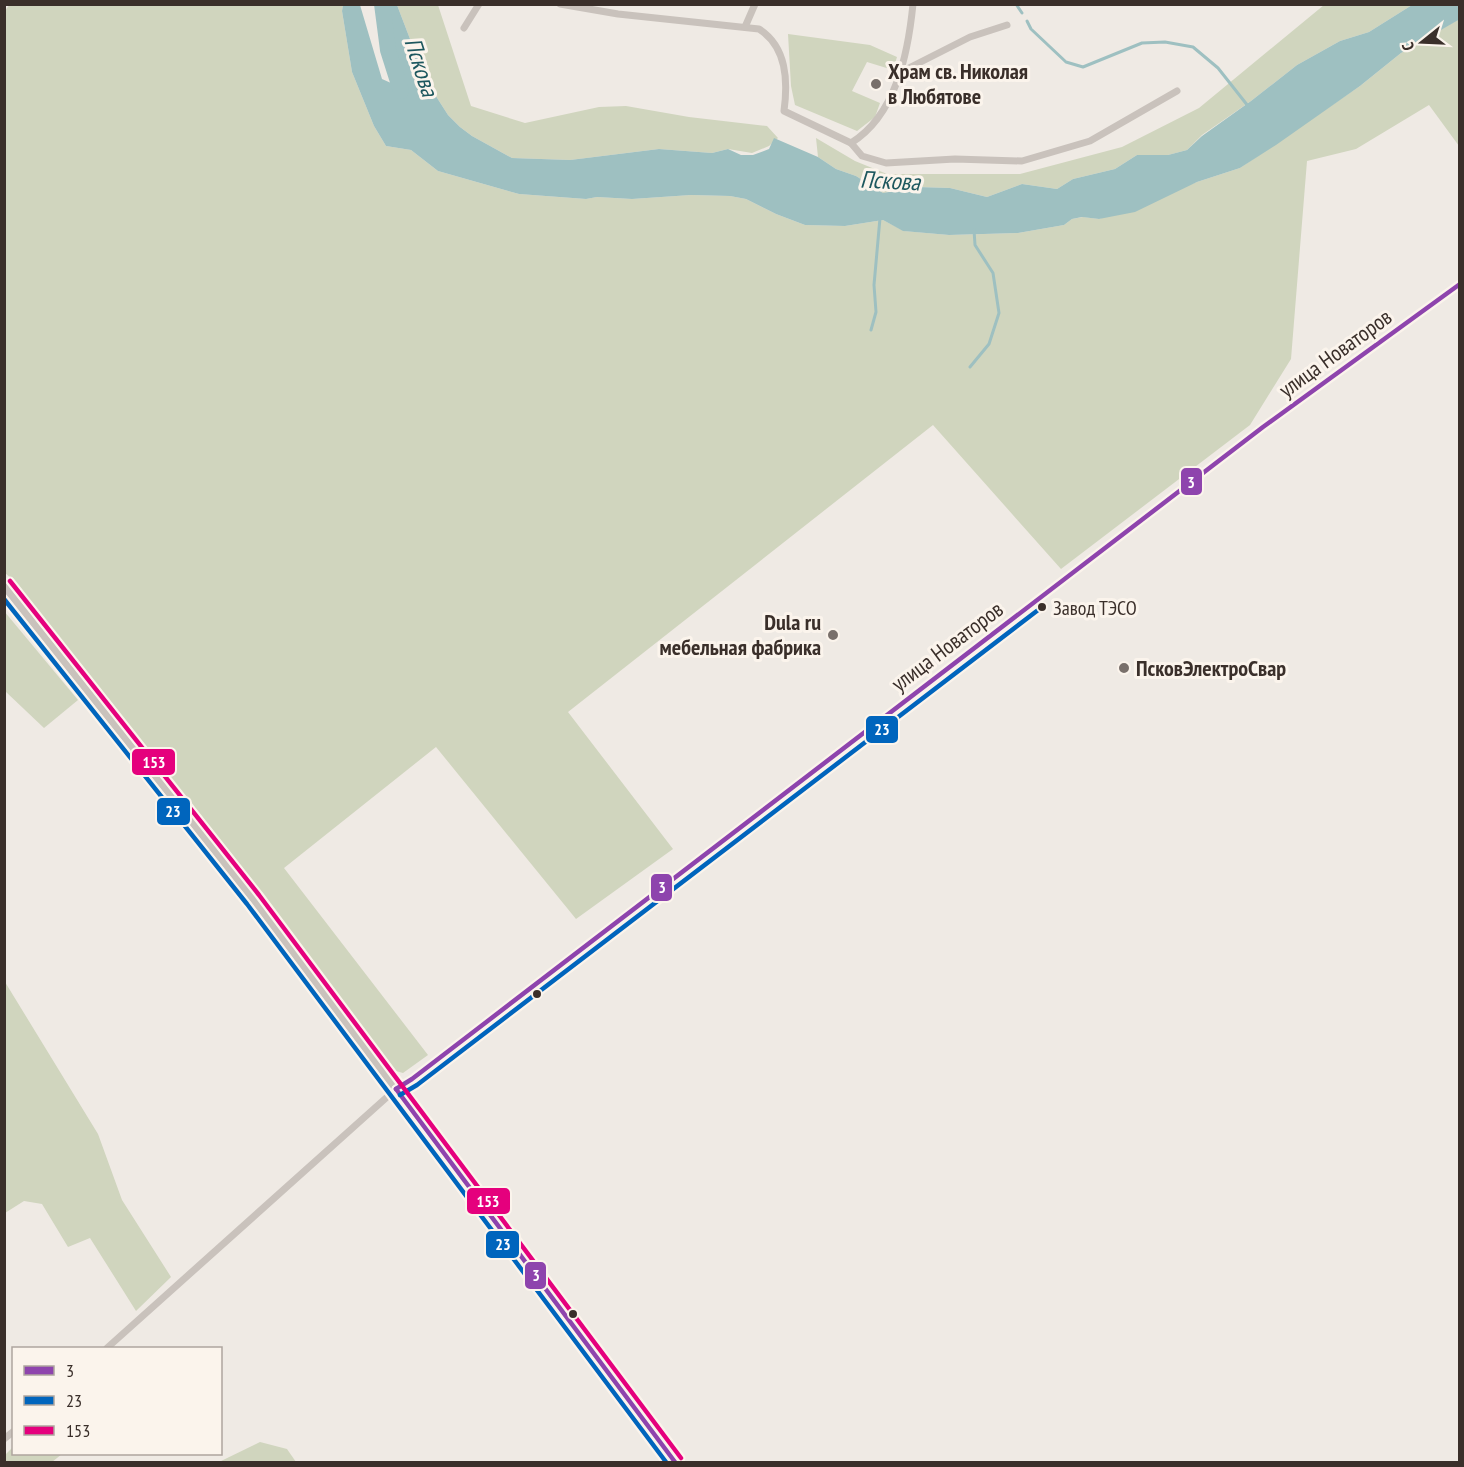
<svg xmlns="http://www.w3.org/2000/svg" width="1464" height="1467" viewBox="0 0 1464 1467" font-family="'PT Sans Narrow',sans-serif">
	<rect width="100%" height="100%" fill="#efeae4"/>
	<g fill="#d0d5be">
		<path d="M10,4l333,1 -1,6 10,61 22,54 12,20 25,4 27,21 81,23 67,5 11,-2 35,2 59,-4 39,1 16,3 30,15 29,11 40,1 38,-6 21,11 45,4 69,-2 46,-8 8,-6 11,-2 16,2 98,-37 43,-14 120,-82 41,-33 58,-34v127l-30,-41 -73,44 -49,12 -16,198 -41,66 -189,144 -128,-144 -365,287 105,137 -97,70 -140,-172 -152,121 144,187 -25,18 -7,-2 -385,-493 -6,-5 -1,-561z"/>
		<path d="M397,5h41l33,101 54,17 74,-16 27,-1 63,11 78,9 11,12 -9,8 -17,7 -24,-4 -16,4 -53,-4 -89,11 -58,-2 -40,-22 -12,-9 -12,-12 -16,-25 -10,-34 -7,-4z"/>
		<path d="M1324,5h88l-43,27 -29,9 -43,24 -46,36 -49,34 -15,15 -19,5h-31l-22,14 -42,10 -16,10 -35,-5 -35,13 -37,-9 -32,-1 -35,6 -27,-17 -20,-7 -18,-12 -2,-19 39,23 32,13h133l102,-27 77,-39z"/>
		<path d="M788,34l82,11 27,12 -4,13 -26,-8 -15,29 28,12 -5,14 -18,14 -62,-26 -4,-19z"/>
		<path d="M4,611l74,89 -34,28 -39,-37z"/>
		<path d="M5,982l93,152 24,66 49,77 -35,34 -46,-73 -22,9 -26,-43 -18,-3 -19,12z"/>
		<path d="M260,1442l27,7 9,13h-77z"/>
		<path d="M13,1447l1,7h48l-10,8h-47v-7z"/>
	</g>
	<path fill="#9ec0c1" d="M343,5h17l22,74 9,4 6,-24 -10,-13 -6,-13 2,-13 -4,-11 1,-4h17l18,47 7,4 10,34 16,25 12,12 12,9 40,22 58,2 89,-11 53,4 16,-4 13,6h12l16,-6 5,-11 44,19 18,12 20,7 27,17 35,-6 32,1 37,9 35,-13 35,5 16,-10 42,-10 22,-14h31l19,-5 15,-14 49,-35 46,-36 43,-24 29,-9 43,-27h47l1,14 -59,34 -41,33 -84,59 -36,23 -43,14 -62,30 -36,7 -17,-2 -10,2 -8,6 -46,8 -69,2 -46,-4 -20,-11 -38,6 -40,-1 -29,-11 -30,-15 -16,-3 -39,-1 -59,4 -35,-2 -11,2 -67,-5 -81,-23 -27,-21 -25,-4 -12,-20 -22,-54 -10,-61z"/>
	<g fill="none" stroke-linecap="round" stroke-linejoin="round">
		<g stroke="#9ec0c1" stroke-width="3">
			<path d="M1016,4l6,9"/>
			<path d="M1027,21l4,8 35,33 17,5 59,-24 23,-1 28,5 25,21 30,38"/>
			<path d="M871,330l5,-18 -2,-27 6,-67"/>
			<path d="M970,367l19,-23 10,-31 -6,-40 -18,-28 -1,-15"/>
		</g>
		<path stroke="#9ec0c1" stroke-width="16" d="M382,4l6,46 13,41"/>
		<g stroke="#c9c2bc" stroke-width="7">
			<path d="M560,4l58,10 141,15c28,18 29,52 25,82l67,32c45,-28 57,-89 62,-139"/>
			<path d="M745,27l10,-23"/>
			<path d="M464,28l15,-24"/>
			<path d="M901,72l69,-35 37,-12"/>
			<path d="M851,143l11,13 24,7 69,-4 67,2 68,-20 87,-50"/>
			<path d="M4,586l249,313 422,563"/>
			<path d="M107,1348l289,-259 16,-10 851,-652 197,-143"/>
			<path d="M4,1439l10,-8"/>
		</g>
		<defs>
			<g id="bus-1">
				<path d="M396,1089l16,-10 851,-652 197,-143"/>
				<path d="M396,1089l279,373"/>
			</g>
			<g id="bus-2">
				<path d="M4,599l243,305 419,558"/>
				<path d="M400,1095l17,-10 625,-478"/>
			</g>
			<path id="bus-3" d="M10,581l249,314 422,563"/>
		</defs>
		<use href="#bus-1" stroke="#fbf4ec" stroke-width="9"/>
		<use href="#bus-2" stroke="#fbf4ec" stroke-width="9"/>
		<use href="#bus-3" stroke="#fbf4ec" stroke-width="9"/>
		<use href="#bus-1" stroke="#8e44ad" stroke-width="4.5"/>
		<use href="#bus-2" stroke="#0065bd" stroke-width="4.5"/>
		<use href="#bus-3" stroke="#e5007d" stroke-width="4.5"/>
	</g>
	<g fill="#79706b" stroke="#fbf4ec" stroke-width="2">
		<circle cx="876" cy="84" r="6"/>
		<circle cx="833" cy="635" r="6"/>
		<circle cx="1124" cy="668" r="6"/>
	</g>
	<g fill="#3a2f2a" stroke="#fbf4ec" stroke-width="2">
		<circle cx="1042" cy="607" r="5"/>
		<circle cx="537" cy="994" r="5"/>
		<circle cx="573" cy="1314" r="5"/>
	</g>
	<g text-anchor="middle" stroke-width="6" stroke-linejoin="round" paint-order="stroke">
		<g font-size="20" fill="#3a2f2a" stroke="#fbf4ec" text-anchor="start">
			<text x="1053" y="615">Завод ТЭСО</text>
		</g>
		<g font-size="22" font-weight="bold" fill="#3a2f2a" stroke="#fbf4ec" text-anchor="start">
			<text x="888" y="79">Храм св. Николая<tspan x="888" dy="25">в Любятове</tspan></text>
			<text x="821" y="630" text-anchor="end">Dula ru<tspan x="821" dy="25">мебельная фабрика</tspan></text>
			<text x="1136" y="676">ПсковЭлектроСвар</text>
		</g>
		<g font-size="22" fill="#3a2f2a" stroke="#fbf4ec">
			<text transform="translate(1335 353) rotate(-36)" y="8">улица Новаторов</text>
			<text transform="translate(947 646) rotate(-37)" y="8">улица Новаторов</text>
		</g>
		<g font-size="24" font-style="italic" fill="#1d575e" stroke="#fbf4ec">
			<text transform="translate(421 67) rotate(72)" y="8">Пскова</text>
			<text transform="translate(890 181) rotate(3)" y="8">Пскова</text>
		</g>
	</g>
	<g stroke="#fbf4ec" stroke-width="2">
		<rect x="1180" y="467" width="23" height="29" rx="6" fill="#8e44ad"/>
		<rect x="865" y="715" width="34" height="29" rx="6" fill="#0065bd"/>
		<rect x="131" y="748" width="45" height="28" rx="6" fill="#e5007d"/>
		<rect x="156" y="797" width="35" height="29" rx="6" fill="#0065bd"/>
		<rect x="650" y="873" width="23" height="29" rx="6" fill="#8e44ad"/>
		<rect x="466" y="1187" width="45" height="28" rx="6" fill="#e5007d"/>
		<rect x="485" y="1230" width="35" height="29" rx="6" fill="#0065bd"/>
		<rect x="524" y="1261" width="23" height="29" rx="6" fill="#8e44ad"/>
	</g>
	<g font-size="16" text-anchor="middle" font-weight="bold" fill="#fff">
		<text x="1191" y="488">3</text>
		<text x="882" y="735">23</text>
		<text x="154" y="768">153</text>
		<text x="173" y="817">23</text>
		<text x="662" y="893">3</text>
		<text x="488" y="1207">153</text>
		<text x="503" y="1250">23</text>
		<text x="536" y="1281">3</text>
	</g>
	<rect width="1464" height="1467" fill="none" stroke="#3a2f2a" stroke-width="12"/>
	<rect x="12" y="1347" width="210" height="108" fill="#fbf4ec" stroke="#aea59e" stroke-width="1.5"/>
	<rect x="24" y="1366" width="30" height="9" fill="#8e44ad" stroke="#aea59e" stroke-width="1.5"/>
	<text x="66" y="1377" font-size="18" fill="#3a2f2a">3</text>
	<rect x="24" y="1396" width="30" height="9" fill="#0065bd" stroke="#aea59e" stroke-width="1.5"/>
	<text x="66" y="1407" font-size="18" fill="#3a2f2a">23</text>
	<rect x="24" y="1426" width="30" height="9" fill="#e5007d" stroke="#aea59e" stroke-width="1.5"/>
	<text x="66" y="1437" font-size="18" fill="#3a2f2a">153</text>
	<g transform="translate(1422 42) rotate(252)" stroke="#fbf4ec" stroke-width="4.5" paint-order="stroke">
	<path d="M0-4.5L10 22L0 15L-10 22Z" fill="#3a2f2a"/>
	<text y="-9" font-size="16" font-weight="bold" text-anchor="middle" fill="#3a2f2a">С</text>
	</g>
</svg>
